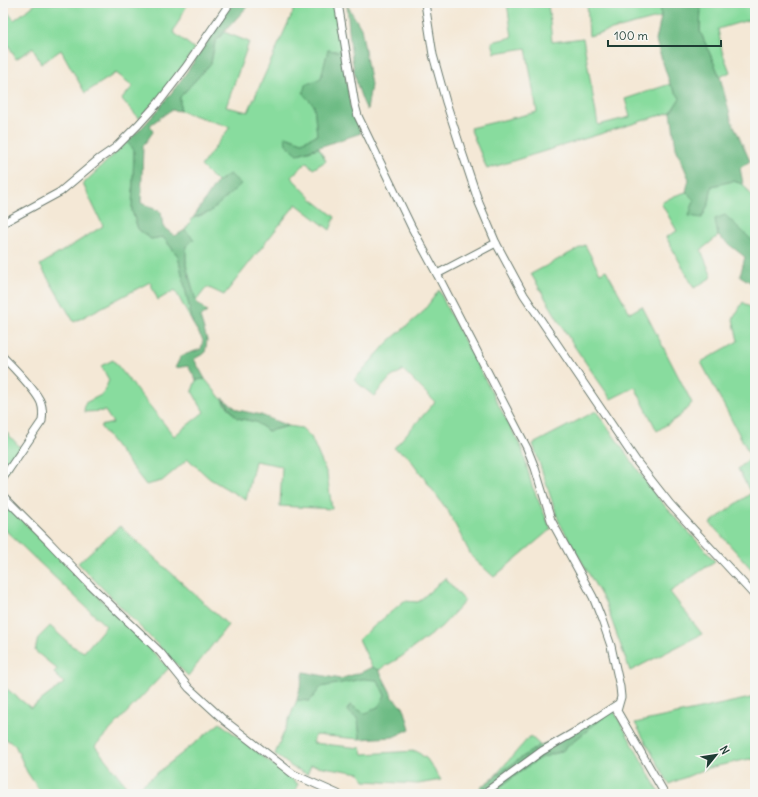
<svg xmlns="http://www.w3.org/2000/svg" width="758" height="797" viewBox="0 0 758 797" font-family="Delius,sans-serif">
	<rect width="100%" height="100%" fill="#f6f6f2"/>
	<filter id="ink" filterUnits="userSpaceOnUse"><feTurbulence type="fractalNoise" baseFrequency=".025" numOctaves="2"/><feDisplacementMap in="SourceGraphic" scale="8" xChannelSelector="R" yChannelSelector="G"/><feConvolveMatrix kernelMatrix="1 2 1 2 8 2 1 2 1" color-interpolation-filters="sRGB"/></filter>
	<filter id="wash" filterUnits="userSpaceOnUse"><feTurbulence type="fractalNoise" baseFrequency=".012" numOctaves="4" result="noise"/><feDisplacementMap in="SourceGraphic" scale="16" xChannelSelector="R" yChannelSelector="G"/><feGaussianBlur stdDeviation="0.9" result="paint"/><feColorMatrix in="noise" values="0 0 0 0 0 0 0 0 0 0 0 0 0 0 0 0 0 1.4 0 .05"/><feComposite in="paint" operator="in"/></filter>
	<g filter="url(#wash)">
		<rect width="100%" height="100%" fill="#f4e8d6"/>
		<g fill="#88dc9e" stroke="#548c69">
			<path d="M37,3h151l-15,29 22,17 -28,38 -28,32 -17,-20 11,-13 -17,-13 -31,20 -24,-43 -20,14 -8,-16 -17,11 -13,-24v-29l11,14z"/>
			<path d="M297,3h38l7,49 -14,-2 -7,28 -15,7 8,20 3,30 -15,7 -16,-6 12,18 21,-6 7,13 -13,8 -6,-7 -16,15 21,22 23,18 -5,13 -34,-26 -72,91 -17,-8 -11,14 -10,-36v-19l8,-7 -9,-9 8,-12 17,-6 20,-38 -13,8 -16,-16 29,-39 -50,-16v-14l31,-34 4,-21 9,-10 25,10 -23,65 22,5z"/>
			<path d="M507,3h41l4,39 31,-4 15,87 32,-8 -5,-18 45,-15 10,14 -9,14 -184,57 -17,-41 67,-16 -11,-64 -31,5 -3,-11 20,-5z"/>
			<path d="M587,3h73l1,14 -72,19z"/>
			<path d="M703,3h52v15l-37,11 4,22 8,21 -10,5 -20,-46 1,-27z"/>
			<path d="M127,142l7,8 -2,61 6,18 13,10 12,-2 15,19 15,68 -18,-34 -17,10 -8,-18 -76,40 -34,-57 63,-39 -20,-42z"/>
			<path d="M733,181l10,3 12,16v43l-39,-24 2,17 -17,14 11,27 -18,11 -28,-51 11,-6 -16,-28 13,-7 12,-4 8,8 15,3 3,-17z"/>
			<path d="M585,245l15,28 6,-3 24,43 12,-7 50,97 -12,13 -23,15 -22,-44 -24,12 -39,-56 -41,-69z"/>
			<path d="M439,290l9,20 74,139 10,37 19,43 -57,48 -22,-20 -24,-46 -40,-55 -14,-8 41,-46 -32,-32 -13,8 -16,18 -20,-16 35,-39 33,-28z"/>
			<path d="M743,302l9,7 3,-2v266l-45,-50 41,-30 -13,-24 13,-12 -50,-95 37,-21 -5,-22z"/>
			<path d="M113,360l61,76 30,-24 -12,-21 4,-11 9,-1 32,39 19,4 12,9 20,-5 14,2 9,9 16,37 5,35 -52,-3 2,-40 -27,-5 -9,39 -36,-21 -22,-20 -26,22 -16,4 -46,-59 13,-3 -8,-12 -21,1 1,-9 18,-9 6,-14 -8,-14z"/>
			<path d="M596,411l61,86 58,64 -45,31 32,42 -72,37 -25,-69 -46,-80 -26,-78z"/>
			<path d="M4,430l16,17 -5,11 -12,20z"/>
			<path d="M3,501l166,167 -74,78 37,47 88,-70 78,61 -4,10h-252l-15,-22 -12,-27 -12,-8v-51l28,22 33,-25 -10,-10 3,-4 -22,-18 3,-13 12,-12 22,20 12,6 22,-26 -103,-98z"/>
			<path d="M120,526l108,99 -40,51 -110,-113z"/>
			<path d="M445,578l20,23 -24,26 -40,30 -22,13 -7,-3 -13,-28 45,-38 14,1z"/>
			<path d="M363,678l15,2 7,16 -6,10 -14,8 -15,-9 -3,5 11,9 2,20 -45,-4 -2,8 48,5 2,6 53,-3 11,8 14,21 -23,4 -53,-3 -5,-8 -49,-8 -4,9 -15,-7 -17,-13 22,-54 13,1 11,-14z"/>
			<path d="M755,697v63l-6,-1 -41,9 -39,16 -34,-61z"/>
			<path d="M613,709l47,85h-170l48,-35 24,-8z"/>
			<path d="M530,736l10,9 -45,31z"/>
		</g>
		<g fill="#6ebc85" stroke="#467c5c">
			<path d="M234,3h14l-2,5 -31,34 -4,21 -31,34v14l-9,-1 -21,15 3,7 -10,14 -2,57 20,9 2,15 12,9 10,-6 9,9 -8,7v19l10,36 11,11 -7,5 7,23 -2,13 -11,6 11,20 -9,1 -8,-14 -13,2 6,-12 20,-7 2,-9 -10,-16 -15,-68 -15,-19 -12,2 -13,-10 -6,-18 2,-61 -7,-8c41,-37 70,-85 100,-131z"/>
			<path d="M660,3h43l-2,1 -1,27 20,46 11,42 19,42 -10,7 3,16 -10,-3 -21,5 -3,17 -7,15 -13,-2 5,-16 -8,-8 3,-13 -13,-31 -5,-36 9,-14 -10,-14 -14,-43 5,-24z"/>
			<path d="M347,5l14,23 10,57 -4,25c-16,-30 -17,-71 -20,-105z"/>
			<path d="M328,50l14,2 9,57 10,24 -63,21 -12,-10 -1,-8 17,6 15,-7 -3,-30 -11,-11 2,-9 16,-7z"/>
			<path d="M230,174l11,10 -31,28 -17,6 24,-36z"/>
			<path d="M725,215l30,28v42l-15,-9 5,-19 -27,-21 -3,-17z"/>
			<path d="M222,398l16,12 23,5 27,11 -20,5 -12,-9 -19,-4z"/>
			<path d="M372,667l7,3 15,29 10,9 6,21 -17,8 -33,2 -2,-20 -11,-8 3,-6 16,9 13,-8 6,-11 -8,-15 -14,-1 -42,8 -11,14 -13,-1 7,-28 36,7 22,-7z"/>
			<path d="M613,709l-51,42 -24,8 -48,35h-17l22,-18 45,-31 27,-9z"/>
			<path d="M337,787l36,7h-26z"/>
		</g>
	</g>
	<g filter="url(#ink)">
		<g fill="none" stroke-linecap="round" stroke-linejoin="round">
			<defs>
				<g id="minor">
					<path d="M338,3l17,102 3,11 54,112 25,46 90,174 8,20 16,52 42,77 9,23 9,26 9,41 1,10 -4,14 48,83"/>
					<path d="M425,3l8,52 13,47 16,50 17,51 17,40 28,52 113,167 33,42 85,92"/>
					<path d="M3,223l57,-31 39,-33 16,-11 23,-23 21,-23 27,-35 44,-64"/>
					<path d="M437,274l59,-31"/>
					<path d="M3,357c9,9 34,35 38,46 2,6 2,11 1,18l-39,57"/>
					<path d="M3,496l45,45 42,44 70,67 29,36 36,33 68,53 45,20"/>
					<path d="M483,794l59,-43 33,-19 43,-28"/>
				</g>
			</defs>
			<use href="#minor" stroke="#6a796d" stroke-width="9"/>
			<use href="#minor" stroke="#fff" stroke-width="7"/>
		</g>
	</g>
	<rect width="758" height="797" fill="none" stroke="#f6f6f2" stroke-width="16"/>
	<g transform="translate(716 755) rotate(60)" stroke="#f6f6f2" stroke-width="3" paint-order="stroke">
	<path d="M0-3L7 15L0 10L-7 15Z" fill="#1f3d34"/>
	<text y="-6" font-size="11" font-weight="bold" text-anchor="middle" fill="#1f3d34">N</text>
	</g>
	<path d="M608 40v6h113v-6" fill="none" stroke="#1f3d34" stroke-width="2"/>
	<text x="614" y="40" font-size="12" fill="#1f3d34" stroke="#f6f6f2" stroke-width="3" paint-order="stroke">100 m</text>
</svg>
